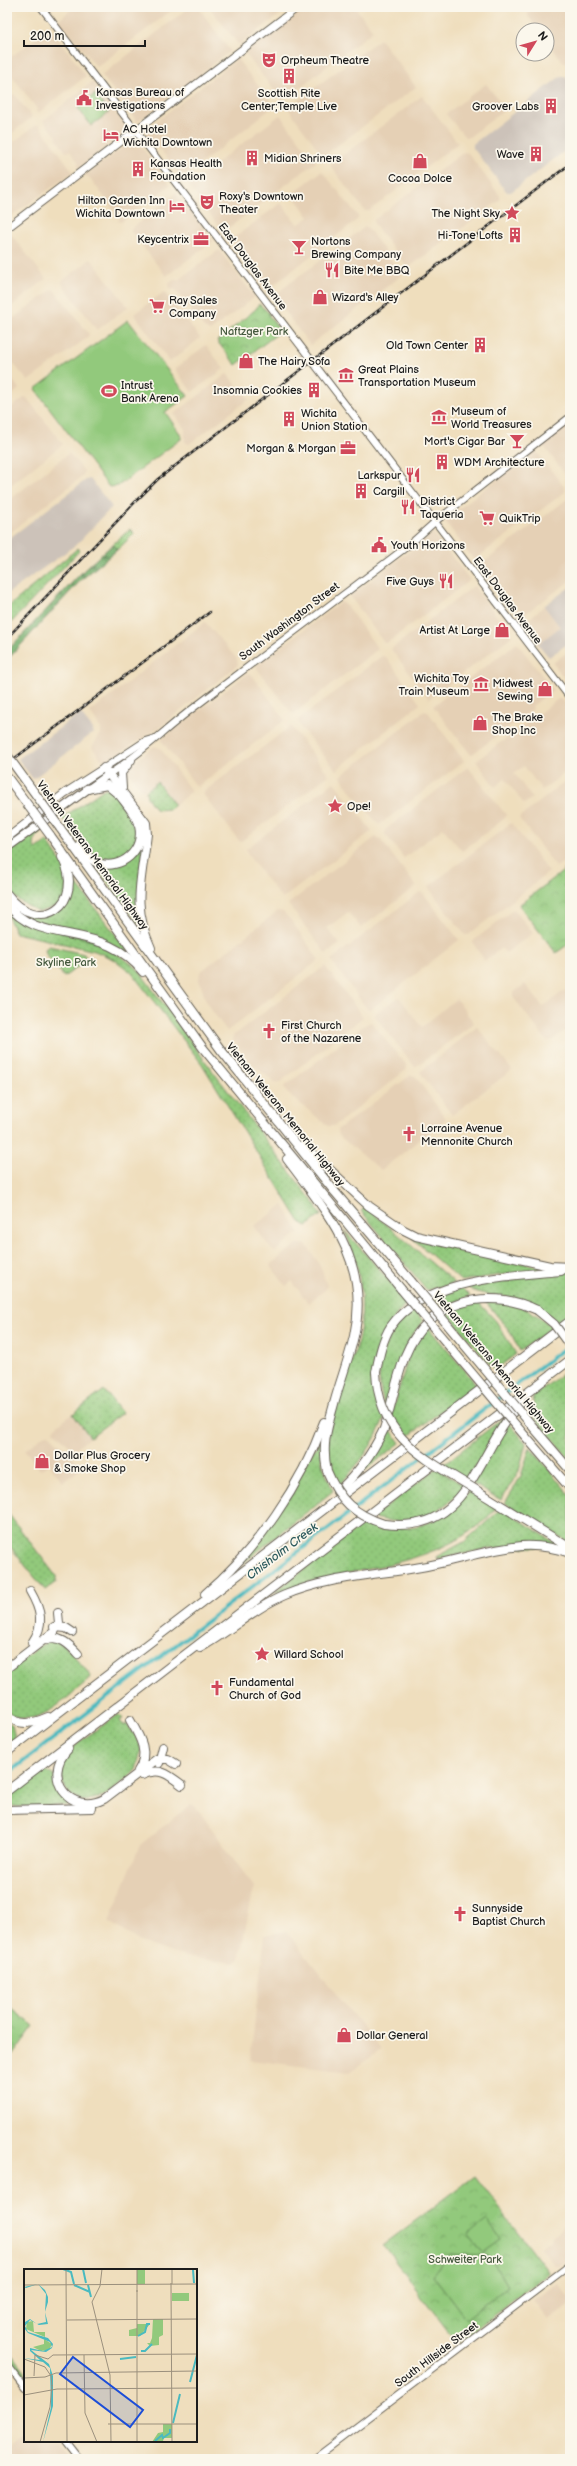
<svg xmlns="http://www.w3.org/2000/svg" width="577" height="2466" viewBox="0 0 577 2466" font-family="'Balsamiq Sans',sans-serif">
	<defs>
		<pattern id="grass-dots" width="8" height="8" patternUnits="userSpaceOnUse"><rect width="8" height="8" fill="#92c97c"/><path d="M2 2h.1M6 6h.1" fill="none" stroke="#7dac6b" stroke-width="1.8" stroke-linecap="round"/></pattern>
		<pattern id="forest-firs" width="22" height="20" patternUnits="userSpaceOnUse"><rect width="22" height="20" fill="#75ad6c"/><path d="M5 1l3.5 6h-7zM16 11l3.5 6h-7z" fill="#5f8c58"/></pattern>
		<pattern id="park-crowns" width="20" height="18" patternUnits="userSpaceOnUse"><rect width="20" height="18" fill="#92c97c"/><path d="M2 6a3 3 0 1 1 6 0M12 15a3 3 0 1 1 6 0" fill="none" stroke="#7dac6b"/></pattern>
	</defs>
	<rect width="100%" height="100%" fill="#fbf7ec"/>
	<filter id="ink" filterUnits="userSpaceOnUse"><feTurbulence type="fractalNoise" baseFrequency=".025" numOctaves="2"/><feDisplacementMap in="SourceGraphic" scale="8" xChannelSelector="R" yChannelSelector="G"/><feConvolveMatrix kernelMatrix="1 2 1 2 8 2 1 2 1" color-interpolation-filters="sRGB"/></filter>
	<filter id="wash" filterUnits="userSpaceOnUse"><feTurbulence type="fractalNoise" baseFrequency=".012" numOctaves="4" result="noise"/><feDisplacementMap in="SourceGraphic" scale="16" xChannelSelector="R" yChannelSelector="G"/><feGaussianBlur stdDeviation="0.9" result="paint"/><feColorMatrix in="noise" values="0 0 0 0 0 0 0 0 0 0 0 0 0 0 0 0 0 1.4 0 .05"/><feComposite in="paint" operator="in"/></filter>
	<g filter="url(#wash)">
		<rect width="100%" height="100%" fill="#efdebd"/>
		<g fill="#e5d0b5">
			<path d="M74,7h102l-79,60 -38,-47z"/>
			<path d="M190,7h8l32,44 -93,71 -35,-47z"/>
			<path d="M209,7h81l-51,38z"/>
			<path d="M306,7h49l18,24 -91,70 -37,-48z"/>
			<path d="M535,7h35v53l-3,3 -4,-1 -16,-21v-11h-8l-11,-14v-4z"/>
			<path d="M48,29l6,3 32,44 -48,37 -2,-1 1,-3 -30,-40v-9z"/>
			<path d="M380,39l36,48 -93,69 -35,-48z"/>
			<path d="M237,59l37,47 -90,71h-5l-7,-9 1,-3 -23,-28 -3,-1 -2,-6z"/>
			<path d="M92,82l36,48 -49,37 -2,-2 2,-2 -9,-12 -4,1 -10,-14 1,-2 -14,-15z"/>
			<path d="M486,84l20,25 -37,28h-4l-19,-23z"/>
			<path d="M14,94l18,23 -25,20v-37z"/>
			<path d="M422,96l36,47 -89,68h-4l-35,-46z"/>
			<path d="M280,115l36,47 -93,70 -35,-47z"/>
			<path d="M36,125h3l34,47 -63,45 -3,-3v-67z"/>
			<path d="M135,138l35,47 -49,37 -3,-1 2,-3 -31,-41 -4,-1z"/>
			<path d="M464,152l4,1 32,43v4l-92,68 -34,-44v-4z"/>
			<path d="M322,171l36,45v3l-92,72 -35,-51 50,-37 17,22 11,-8 -17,-23z"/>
			<path d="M176,193l37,48 -47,35 -36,-46z"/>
			<path d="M365,227l3,1 34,47 -92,70 -37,-49z"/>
			<path d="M10,233l36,46 -39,31v-75z"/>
			<path d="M219,250l36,47 -45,34 -6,-3 -29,-39 -4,1 -2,-6 4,-4h5z"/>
			<path d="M91,259l37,48 -31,23 -36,-48z"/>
			<path d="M53,289l36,45 -2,4 -59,43 -21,-25v-33z"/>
			<path d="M164,292l36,46 -30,24 -36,-48z"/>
			<path d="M206,345l18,24 -32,23 -17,-23z"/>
			<path d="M7,371l12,18 -12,10z"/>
			<path d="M227,374l22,25 -60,45 -4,-2v-13l-11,-15z"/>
			<path d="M26,397l37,47 -56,44v-78z"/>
			<path d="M570,423v58l-27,-36z"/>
			<path d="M535,450l30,38v4l-91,68 -30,-40z"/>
			<path d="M69,453l15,18 -1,5 -76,59v-33z"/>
			<path d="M570,497v84l-51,37 -40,-52z"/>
			<path d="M433,533l37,47 -83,63h-3l-34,-47z"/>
			<path d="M474,586l38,50 -83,63 -38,-50z"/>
			<path d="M341,602l4,2 33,45 -85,65 -36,-45v-4z"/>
			<path d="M544,606l16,21 -22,17 -15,-20z"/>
			<path d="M205,622l32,37 1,6 -78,62 -51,33h-7l-10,-13 9,-13v-5l-11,-17z"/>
			<path d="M517,643l36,47 -21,16 1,3 -62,46 -38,-49z"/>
			<path d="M570,650v36l-17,-23z"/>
			<path d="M382,656l4,1 34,47 -84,66 -35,-42 -3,-8z"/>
			<path d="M248,673l5,3 32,44 -88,67 -36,-47z"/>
			<path d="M558,699h4l8,11v59l-28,21 -18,-24 -10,7 18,25 -8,6 -19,-25 -10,8 -19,-26z"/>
			<path d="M424,711l4,1 36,49 -85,64 -33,-40 -5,-9z"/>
			<path d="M291,726l38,49 -89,67 -38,-49z"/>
			<path d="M154,746l6,2 31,43 -16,14 -18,-23 -14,9 -17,-22z"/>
			<path d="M468,767l38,48 -1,3 -43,33 -19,-23 -39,30 -19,-24v-4z"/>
			<path d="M570,778v80l-14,9 -37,-49z"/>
			<path d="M334,782l38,49 -90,68 -34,-44 -2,-6z"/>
			<path d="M511,823l38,49 -81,63h-3l-37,-48z"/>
			<path d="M376,837l4,2 36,47 -55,42 -13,-16 -21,16 13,16 -14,10 -38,-50z"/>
			<path d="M420,892l3,1 36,47 -88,69h-4l-36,-49z"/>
			<path d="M514,909l19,24 -27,20 -5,-5 -16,13 -13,-19z"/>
			<path d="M278,911l5,1 7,7 29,41 -92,71 -20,-27 -8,-24 1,-8z"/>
			<path d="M325,966l38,51 -84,66h-4l-22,-18 -20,-25v-4z"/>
			<path d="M525,984l18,23 22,-17 5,7v30l-18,13 -5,1 -34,-44v-4z"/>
			<path d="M399,997l23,30 34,-28 18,24 -59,44 -40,-51 1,-3z"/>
			<path d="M371,1022l36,44 -1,4 -72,56h-6l-42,-34 -2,-5 79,-61z"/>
			<path d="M477,1027l35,43 -60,45 -32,-43z"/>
			<path d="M411,1075l4,1 31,43 -65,51 -43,-35 -1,-5z"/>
			<path d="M283,1205l16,27 -23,19 -5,-2 -17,-23z"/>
			<path d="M297,1244h7l3,2 13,19 7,21 -2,4 -17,13 -16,-22 -6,5 -16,-21z"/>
			<path d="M73,1414l17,23 -16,13 -20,-19 2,-5z"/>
			<path d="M45,1434h4l34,33 -20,15 -14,-18 -9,6 -15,-20z"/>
			<path d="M191,1804l5,3 58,80 -15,72 -4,4 -44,-5 -19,-5 -32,-11 -31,-20 31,-77z"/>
			<path d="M286,1931l95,119 -32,22 -99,-12 15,-125z"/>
			<path d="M570,2222v36l-10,8h-6l-13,-18 9,-7 1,-5z"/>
			<path d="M558,2283l12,16v5l-22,16 -15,-20z"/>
			<path d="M25,2433v8h33l14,18h-65v-12z"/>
		</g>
		<g fill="#ccc2b9">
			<path d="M561,76h4l5,7v64l-59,45h-4l-34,-44v-4z"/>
			<path d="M90,479l22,28 -35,37 -70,50v-54l79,-60z"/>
			<path d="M570,587v55l-21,15 -11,-13 22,-17 -16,-21z"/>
			<path d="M80,713l13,16v4l-60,46 -15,-20z"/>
		</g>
		<g fill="url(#grass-dots)" stroke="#57724c">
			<path d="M130,529l4,5 -17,16 -4,-6z"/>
			<path d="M78,548l2,2 -73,77v-19z"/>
			<path d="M157,782l18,23 -5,4 -14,1 -9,-13 -1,-6z"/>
			<path d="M110,788c7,9 21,21 25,32 8,22 -10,48 -35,41 -16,-4 -29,-31 -38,-43l42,-29z"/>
			<path d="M144,825l-5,97 -1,1 -44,-59 32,-3z"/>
			<path d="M38,829l2,4 -5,5 -1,8 2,3 11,-8 17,25 3,24 -10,16 -18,6c-36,-19 -32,-19 -32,-59z"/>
			<path d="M71,877l58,75 -1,1 -101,-33 -16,-17c17,15 24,12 45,9z"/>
			<path d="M7,909l7,8 91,28 32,23 74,101 106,138 -1,1 5,7 -14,11 -7,-4 -98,-158 -71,-92 -16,-12 -20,-9 -79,-18 -9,-18z"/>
			<path d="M366,1207l89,76 -28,7 -66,-79z"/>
			<path d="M344,1230l64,72c-32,31 -44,74 -24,116 -10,27 -26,48 -46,68 -30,-48 14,-106 22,-155 5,-36 -1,-69 -16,-101z"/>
			<path d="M412,1238l133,30 -84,13z"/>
			<path d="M570,1272v41l-13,10c-10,-9 -20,-18 -33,-23 -19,-6 -41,-2 -57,-13l50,-10z"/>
			<path d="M462,1288l8,8 -28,11 -9,-10z"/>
			<path d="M484,1300c29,0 45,8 68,27l-32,24 -11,-21z"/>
			<path d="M477,1301l19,20 20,33 -21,16 -49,-58z"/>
			<path d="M412,1308l11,13c-22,25 -28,56 -37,88 -16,-41 -2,-72 26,-101z"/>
			<path d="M427,1326l49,58 -70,54 -16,-20 19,-63z"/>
			<path d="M570,1368v91l-36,-42 -1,-21z"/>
			<path d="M104,1390l18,23 -32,24 -17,-23z"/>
			<path d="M504,1417l1,2 -38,61 -24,-15z"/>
			<path d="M509,1423l17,20 -7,28 -18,29 -28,-16z"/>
			<path d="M388,1426l12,17 -36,28 -1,-2z"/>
			<path d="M321,1439l1,24 11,28 -95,76z"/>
			<path d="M530,1447l40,48v48l-65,-40 16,-27z"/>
			<path d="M437,1468l27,18c-22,29 -56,43 -92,31z"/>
			<path d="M470,1490l28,16c-46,55 -121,59 -186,75 -7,2 -33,12 -37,11l91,-71c45,15 75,4 104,-31z"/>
			<path d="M502,1508l58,38 -73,3 -50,10 -1,-2 28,-15z"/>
			<path d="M7,1512l49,64v6l-11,8 -38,-47z"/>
			<path d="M52,1640l14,6 25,30 -1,3c-23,17 -53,54 -83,33v-39l33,-27z"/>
			<path d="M119,1714l4,5 -3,1 3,6 4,-2c16,21 16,20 9,46 -11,9 -25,24 -39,29 -29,10 -45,-23 -29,-45 11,-15 37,-29 51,-40z"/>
			<path d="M7,1721l5,4 3,13 -8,6z"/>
			<path d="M44,1769l10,7c1,13 9,22 20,29l-65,2 -2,-9z"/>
			<path d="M7,2347l18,24v7l-18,-24z"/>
		</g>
		<path fill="url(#forest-firs)" stroke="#486444" d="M113,544l4,6 -36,30 -74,80v-9l79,-83z"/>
		<g fill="url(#park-crowns)" stroke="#57724c">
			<path d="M95,94l14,18 -18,14 -13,-18z"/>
			<path d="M259,304l10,9v3l12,15 -45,34 -19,-24 39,-32z"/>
			<path d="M570,866v77l-14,10 -37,-48z"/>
			<path d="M49,946l35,8 3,6 -23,17 -18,-23 -1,-5z"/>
			<path d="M7,2005l27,21 -27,37z"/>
			<path d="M475,2176l74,97 -92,70 -74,-98z"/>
		</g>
		<g fill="#92c97c" stroke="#57724c">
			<path d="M128,320l60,76 -23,16 16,23v4l-63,47 -9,1 -74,-98z"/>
			<path d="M487,2220l14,20 -18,13 -14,-19z"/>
			<path d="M450,2254l40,3 17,29 -41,33 -33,-44z"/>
		</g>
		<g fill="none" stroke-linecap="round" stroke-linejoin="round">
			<path stroke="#4abac0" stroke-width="4" d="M7,1774l563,-430"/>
		</g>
	</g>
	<g filter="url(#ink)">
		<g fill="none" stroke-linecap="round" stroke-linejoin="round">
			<defs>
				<g id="secondary">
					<path d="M41,7l529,691"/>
					<path d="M104,768l41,-27 10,-3"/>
					<path d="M109,774c29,-18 52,-41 79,-62l221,-167 27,-24 134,-104"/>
					<path d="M7,2364l18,24"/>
					<path d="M66,2441l14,18"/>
					<path d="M314,2459l256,-194"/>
				</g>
				<g id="primary">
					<path d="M7,228l291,-221"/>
					<path d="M7,838l58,-45 39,-25"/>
					<path d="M7,848l102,-74"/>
				</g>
				<g id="motorway">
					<path d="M104,768l42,55 1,11c-5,45 -16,71 4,114"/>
					<path d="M122,788l-1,-15 10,-13"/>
					<path d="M87,789l20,-4 12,10"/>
					<path d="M60,828l161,222 114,142 76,89"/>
					<path d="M50,835l153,213 198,241"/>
					<path d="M79,847c5,5 11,13 19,16 23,8 47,-13 41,-37 -3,-11 -11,-20 -18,-29"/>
					<path d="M7,894c32,43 80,10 55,-37"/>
					<path d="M7,904c25,34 68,25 103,42 13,6 24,15 33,26"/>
					<path d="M303,1145l66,61 35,24 12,6 134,30 20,1"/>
					<path d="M287,1159c41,55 84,103 67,177 -5,22 -13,43 -19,64 -7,27 -14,42 -8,71"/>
					<path d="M376,1372c3,-15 6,-32 15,-46 33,-47 118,-50 170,-55"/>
					<path d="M534,1428l36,42"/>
					<path d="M525,1436l45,52"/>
					<path d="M337,1492c21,-18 35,-38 47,-63 7,-23 12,-49 21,-73 22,-55 81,-70 132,-46"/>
					<path d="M484,1495l86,53"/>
					<path d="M384,1524c87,12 91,-73 137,-121"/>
					<path d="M30,1591c11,19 15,33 2,52"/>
					<path d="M205,1594c52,-45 96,-108 119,-172"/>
					<path d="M54,1627l12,1 6,4"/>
					<path d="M46,1640c13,-6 24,5 32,14"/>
					<path d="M200,1648c29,-16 54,-40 85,-53 42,-18 92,-20 136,-28 34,-6 67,-18 101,-21 16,-1 33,2 48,7"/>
					<path d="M7,1668l47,-36 5,-9 -1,-10"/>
					<path d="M7,1716c14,11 27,7 41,1"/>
					<path d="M130,1720c10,17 20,33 8,51"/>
					<path d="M68,1749c-27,28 2,67 36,50l53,-40h11l8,5"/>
					<path d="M7,1752l563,-431"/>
					<path d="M159,1763l4,-16"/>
					<path d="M142,1775c18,-8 26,-1 40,10"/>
					<path d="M7,1791l563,-431"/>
					<path d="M7,1810l85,-2"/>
				</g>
			</defs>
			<use href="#secondary" stroke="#666054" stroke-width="8"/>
			<use href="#primary" stroke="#666054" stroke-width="9"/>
			<use href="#motorway" stroke="#666054" stroke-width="10"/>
			<use href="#secondary" stroke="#fff" stroke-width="6"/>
			<use href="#primary" stroke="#fff" stroke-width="7"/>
			<use href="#motorway" stroke="#fff" stroke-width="8"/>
			<defs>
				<g id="rail">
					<path d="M7,638l130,-138 21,-21 412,-315"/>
					<path d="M7,764l203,-152"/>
				</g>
			</defs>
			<use href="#rail" stroke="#1c1c1c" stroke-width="2.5"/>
			<use href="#rail" stroke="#fbf7ec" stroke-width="1" stroke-dasharray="3" stroke-linecap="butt"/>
			<defs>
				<g id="motorway-bridge">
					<path d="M7,755l53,73"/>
					<path d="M7,777l43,58"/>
					<path d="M411,1281l123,147"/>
					<path d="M401,1289l124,147"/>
					<path d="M537,1310l17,14 16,22"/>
					<path d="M376,1372c3,71 56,89 108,123"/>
					<path d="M327,1471c12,29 28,44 57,53"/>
				</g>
			</defs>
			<use href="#motorway-bridge" stroke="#666054" stroke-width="10" stroke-linecap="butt"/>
			<use href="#motorway-bridge" stroke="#fff" stroke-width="8"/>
		</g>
	</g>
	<defs>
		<symbol id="theatre-bare" viewBox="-9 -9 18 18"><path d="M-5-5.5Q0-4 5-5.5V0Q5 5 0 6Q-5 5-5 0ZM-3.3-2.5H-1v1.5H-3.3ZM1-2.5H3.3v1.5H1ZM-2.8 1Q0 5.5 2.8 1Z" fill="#d1495b" stroke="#fbf7ec" stroke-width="2.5" paint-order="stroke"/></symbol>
		<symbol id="building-bare" viewBox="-9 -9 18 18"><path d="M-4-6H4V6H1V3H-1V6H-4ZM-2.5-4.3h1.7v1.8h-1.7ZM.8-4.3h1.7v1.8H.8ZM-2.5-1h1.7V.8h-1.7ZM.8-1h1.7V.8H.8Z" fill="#d1495b" stroke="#fbf7ec" stroke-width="2.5" paint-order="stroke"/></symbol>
		<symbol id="civic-bare" viewBox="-9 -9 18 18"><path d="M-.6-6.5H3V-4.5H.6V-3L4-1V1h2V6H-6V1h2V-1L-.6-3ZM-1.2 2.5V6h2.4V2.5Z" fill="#d1495b" stroke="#fbf7ec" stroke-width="2.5" paint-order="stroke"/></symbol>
		<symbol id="hotel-bare" viewBox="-9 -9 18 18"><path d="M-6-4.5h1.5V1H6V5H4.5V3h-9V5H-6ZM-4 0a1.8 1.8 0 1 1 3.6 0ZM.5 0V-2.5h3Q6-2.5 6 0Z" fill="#d1495b" stroke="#fbf7ec" stroke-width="2.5" paint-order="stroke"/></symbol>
		<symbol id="shop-bare" viewBox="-9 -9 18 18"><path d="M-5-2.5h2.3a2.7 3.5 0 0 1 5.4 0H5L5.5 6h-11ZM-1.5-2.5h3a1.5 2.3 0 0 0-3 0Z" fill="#d1495b" stroke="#fbf7ec" stroke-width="2.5" paint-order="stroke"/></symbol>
		<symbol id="sight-bare" viewBox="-9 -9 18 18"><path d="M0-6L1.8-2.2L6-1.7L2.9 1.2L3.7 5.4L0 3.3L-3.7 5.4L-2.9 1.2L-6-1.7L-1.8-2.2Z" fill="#d1495b" stroke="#fbf7ec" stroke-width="2.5" paint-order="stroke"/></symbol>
		<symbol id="office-bare" viewBox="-9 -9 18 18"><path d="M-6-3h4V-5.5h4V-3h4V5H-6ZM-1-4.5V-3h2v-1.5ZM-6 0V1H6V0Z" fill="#d1495b" stroke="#fbf7ec" stroke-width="2.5" paint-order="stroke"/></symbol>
		<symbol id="bar-bare" viewBox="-9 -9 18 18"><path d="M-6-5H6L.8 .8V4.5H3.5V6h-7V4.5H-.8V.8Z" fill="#d1495b" stroke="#fbf7ec" stroke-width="2.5" paint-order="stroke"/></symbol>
		<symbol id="restaurant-bare" viewBox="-9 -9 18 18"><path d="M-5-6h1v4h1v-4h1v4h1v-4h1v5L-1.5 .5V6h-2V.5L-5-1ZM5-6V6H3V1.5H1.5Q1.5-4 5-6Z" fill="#d1495b" stroke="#fbf7ec" stroke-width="2.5" paint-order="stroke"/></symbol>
		<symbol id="supermarket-bare" viewBox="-9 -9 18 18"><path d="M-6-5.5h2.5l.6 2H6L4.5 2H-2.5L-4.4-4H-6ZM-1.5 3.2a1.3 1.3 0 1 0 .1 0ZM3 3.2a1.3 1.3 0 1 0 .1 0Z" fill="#d1495b" stroke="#fbf7ec" stroke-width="2.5" paint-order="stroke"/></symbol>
		<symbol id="museum-bare" viewBox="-9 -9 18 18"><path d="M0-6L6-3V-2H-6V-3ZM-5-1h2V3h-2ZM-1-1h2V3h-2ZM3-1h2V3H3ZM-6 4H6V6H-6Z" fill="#d1495b" stroke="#fbf7ec" stroke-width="2.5" paint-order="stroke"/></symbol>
		<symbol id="stadium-bare" viewBox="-9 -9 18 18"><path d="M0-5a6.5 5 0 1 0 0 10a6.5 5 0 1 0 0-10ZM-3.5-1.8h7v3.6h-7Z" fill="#d1495b" stroke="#fbf7ec" stroke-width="2.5" paint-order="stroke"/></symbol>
		<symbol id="church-bare" viewBox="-9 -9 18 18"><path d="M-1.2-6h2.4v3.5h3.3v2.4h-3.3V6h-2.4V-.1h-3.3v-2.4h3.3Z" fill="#d1495b" stroke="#fbf7ec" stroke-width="2.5" paint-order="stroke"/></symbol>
	</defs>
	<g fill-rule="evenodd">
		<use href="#theatre-bare" x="258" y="49" width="22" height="22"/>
		<use href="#building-bare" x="278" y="65" width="22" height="22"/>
		<use href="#civic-bare" x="73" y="87" width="22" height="22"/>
		<use href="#building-bare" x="540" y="95" width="22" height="22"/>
		<use href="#hotel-bare" x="100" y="124" width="22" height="22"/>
		<use href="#building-bare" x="525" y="143" width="22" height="22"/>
		<use href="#building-bare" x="241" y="147" width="22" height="22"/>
		<use href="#shop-bare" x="409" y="150" width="22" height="22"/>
		<use href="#building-bare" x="127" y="158" width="22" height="22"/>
		<use href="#theatre-bare" x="196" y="191" width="22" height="22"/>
		<use href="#hotel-bare" x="166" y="195" width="22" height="22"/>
		<use href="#sight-bare" x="501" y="202" width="22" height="22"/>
		<use href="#building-bare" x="504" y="224" width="22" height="22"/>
		<use href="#office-bare" x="190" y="228" width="22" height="22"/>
		<use href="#bar-bare" x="288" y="236" width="22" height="22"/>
		<use href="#restaurant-bare" x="321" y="259" width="22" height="22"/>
		<use href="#shop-bare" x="309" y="286" width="22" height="22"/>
		<use href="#supermarket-bare" x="146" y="295" width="22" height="22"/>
		<use href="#building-bare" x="469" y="334" width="22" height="22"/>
		<use href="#shop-bare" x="235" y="350" width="22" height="22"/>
		<use href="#museum-bare" x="335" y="364" width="22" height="22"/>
		<use href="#building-bare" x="303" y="379" width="22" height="22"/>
		<use href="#stadium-bare" x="98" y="380" width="22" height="22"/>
		<use href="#museum-bare" x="428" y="406" width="22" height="22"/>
		<use href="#building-bare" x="278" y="408" width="22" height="22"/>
		<use href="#bar-bare" x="506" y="430" width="22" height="22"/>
		<use href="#office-bare" x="337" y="437" width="22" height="22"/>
		<use href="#building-bare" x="431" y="451" width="22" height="22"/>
		<use href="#restaurant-bare" x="402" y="464" width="22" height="22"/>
		<use href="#building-bare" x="350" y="480" width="22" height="22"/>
		<use href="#restaurant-bare" x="397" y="496" width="22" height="22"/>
		<use href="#supermarket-bare" x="476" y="507" width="22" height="22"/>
		<use href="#civic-bare" x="368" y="534" width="22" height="22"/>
		<use href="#restaurant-bare" x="435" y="570" width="22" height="22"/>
		<use href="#shop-bare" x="491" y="619" width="22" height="22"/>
		<use href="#museum-bare" x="470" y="673" width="22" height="22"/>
		<use href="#shop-bare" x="534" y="678" width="22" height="22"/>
		<use href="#shop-bare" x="469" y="712" width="22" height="22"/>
		<use href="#sight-bare" x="324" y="795" width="22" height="22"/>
		<use href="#church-bare" x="258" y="1020" width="22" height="22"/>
		<use href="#church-bare" x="398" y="1123" width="22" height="22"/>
		<use href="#shop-bare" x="31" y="1450" width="22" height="22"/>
		<use href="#sight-bare" x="251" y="1643" width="22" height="22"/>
		<use href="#church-bare" x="206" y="1677" width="22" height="22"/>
		<use href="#church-bare" x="449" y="1903" width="22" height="22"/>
		<use href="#shop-bare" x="333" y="2024" width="22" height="22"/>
	</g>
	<g text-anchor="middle" stroke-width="3.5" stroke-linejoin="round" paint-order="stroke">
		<g font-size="11" fill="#1c1c1c" stroke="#fbf7ec" text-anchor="start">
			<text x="281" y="64">Orpheum Theatre</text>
			<text x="96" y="96">Kansas Bureau of<tspan x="96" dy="13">Investigations</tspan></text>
			<text x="289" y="97" text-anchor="middle">Scottish Rite<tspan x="289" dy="13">Center;Temple Live</tspan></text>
			<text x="539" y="110" text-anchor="end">Groover Labs</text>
			<text x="123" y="133">AC Hotel<tspan x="123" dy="13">Wichita Downtown</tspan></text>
			<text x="524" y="158" text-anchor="end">Wave</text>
			<text x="264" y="162">Midian Shriners</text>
			<text x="150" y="167">Kansas Health<tspan x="150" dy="13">Foundation</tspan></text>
			<text x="420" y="182" text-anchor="middle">Cocoa Dolce</text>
			<text x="219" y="200">Roxy's Downtown<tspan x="219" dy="13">Theater</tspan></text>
			<text x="165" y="204" text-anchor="end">Hilton Garden Inn<tspan x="165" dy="13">Wichita Downtown</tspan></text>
			<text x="500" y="217" text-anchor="end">The Night Sky</text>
			<text x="503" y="239" text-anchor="end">Hi-Tone Lofts</text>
			<text x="189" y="243" text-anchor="end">Keycentrix</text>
			<text x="311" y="245">Nortons<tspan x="311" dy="13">Brewing Company</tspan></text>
			<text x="344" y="274">Bite Me BBQ</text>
			<text x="332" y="301">Wizard's Alley</text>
			<text x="169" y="304">Ray Sales<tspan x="169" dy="13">Company</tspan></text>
			<text x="468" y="349" text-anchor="end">Old Town Center</text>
			<text x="258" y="365">The Hairy Sofa</text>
			<text x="358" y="373">Great Plains<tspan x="358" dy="13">Transportation Museum</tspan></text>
			<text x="121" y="389">Intrust<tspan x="121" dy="13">Bank Arena</tspan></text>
			<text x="302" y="394" text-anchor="end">Insomnia Cookies</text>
			<text x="451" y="415">Museum of<tspan x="451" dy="13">World Treasures</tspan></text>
			<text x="301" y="417">Wichita<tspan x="301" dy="13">Union Station</tspan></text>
			<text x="505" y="445" text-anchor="end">Mort's Cigar Bar</text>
			<text x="336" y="452" text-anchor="end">Morgan &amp; Morgan</text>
			<text x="454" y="466">WDM Architecture</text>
			<text x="401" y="479" text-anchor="end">Larkspur</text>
			<text x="373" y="495">Cargill</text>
			<text x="420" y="505">District<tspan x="420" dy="13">Taqueria</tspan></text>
			<text x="499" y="522">QuikTrip</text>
			<text x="391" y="549">Youth Horizons</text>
			<text x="434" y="585" text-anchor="end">Five Guys</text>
			<text x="490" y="634" text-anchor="end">Artist At Large</text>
			<text x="469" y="682" text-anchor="end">Wichita Toy<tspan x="469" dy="13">Train Museum</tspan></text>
			<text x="533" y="687" text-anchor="end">Midwest<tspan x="533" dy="13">Sewing</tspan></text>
			<text x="492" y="721">The Brake<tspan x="492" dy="13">Shop Inc</tspan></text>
			<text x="347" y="810">Ope!</text>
			<text x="281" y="1029">First Church<tspan x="281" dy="13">of the Nazarene</tspan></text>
			<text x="421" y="1132">Lorraine Avenue<tspan x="421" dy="13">Mennonite Church</tspan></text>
			<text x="54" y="1459">Dollar Plus Grocery<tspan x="54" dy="13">&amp; Smoke Shop</tspan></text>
			<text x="274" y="1658">Willard School</text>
			<text x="229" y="1686">Fundamental<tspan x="229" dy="13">Church of God</tspan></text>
			<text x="472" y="1912">Sunnyside<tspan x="472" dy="13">Baptist Church</tspan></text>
			<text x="356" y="2039">Dollar General</text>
		</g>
		<g font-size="11" fill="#1c1c1c" stroke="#fbf7ec">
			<text transform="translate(253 266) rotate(53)" y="4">East Douglas Avenue</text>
			<text transform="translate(508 600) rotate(53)" y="4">East Douglas Avenue</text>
			<text transform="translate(289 621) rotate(-37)" y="4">South Washington Street</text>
			<text transform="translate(93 855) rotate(54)" y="4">Vietnam Veterans Memorial Highway</text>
			<text transform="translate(286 1114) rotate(51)" y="4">Vietnam Veterans Memorial Highway</text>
			<text transform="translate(494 1362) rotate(50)" y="4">Vietnam Veterans Memorial Highway</text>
			<text transform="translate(436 2354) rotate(-37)" y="4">South Hillside Street</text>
		</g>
		<g font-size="11" fill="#45593e" stroke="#fbf7ec">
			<text x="254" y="335">Naftzger Park</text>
			<text x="66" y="966">Skyline Park</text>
			<text x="465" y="2263">Schweiter Park</text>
		</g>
		<g font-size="12" font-style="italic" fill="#2e5b5e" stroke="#fbf7ec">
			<text transform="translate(282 1551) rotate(-37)" y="4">Chisholm Creek</text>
		</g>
	</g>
	<g transform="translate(24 2269)">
		<rect width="173" height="173" fill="#efdebd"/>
		<path d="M129,50h10v16l-4,2v8l-9,1 -3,-3h3l2,-5z" fill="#92c97c"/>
		<path d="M113,0h8v15h-8zM148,24h17v8h-17zM113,55h13l-10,12h-11v-6l8,-2z" fill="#92c97c"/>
		<path d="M9,52l1,11h11v5l-19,-8 1,-7zM20,70l8,5 -3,6 -8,1 -8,-4 11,-3zM139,155h9v14h-8l-1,3 -11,1 6,-9 5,-1z" fill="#92c97c"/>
		<path d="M14,15l7,6 3,7v5l-3,10 3,12 -9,1 -9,-5 -5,6 3,6 20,6 5,6 -1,4 -6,4 -15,-2 18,14 4,12v30l-10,36 8,-35 -1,-39 -7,-6 -19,-4 16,2 -10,-9v-3l13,3 9,-4 -2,-5 -22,-9 -4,-5 1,-6 5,-3 7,5 9,-2 -1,-10 1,-18 -8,-10 -12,4 -2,-1z" fill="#4abac0"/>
		<path fill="none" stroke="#4abac0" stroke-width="2" d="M39,0l8,3 3,12M59,0l3,14M169,1l1,13M50,16l16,7M64,16l3,12M114,67l7,-4 2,-8h3M117,82h4l7,-7M96,90l16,-2M166,113l7,-27M149,154l7,-29M131,172l7,-6 1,3 7,-5v-4"/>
		<path fill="none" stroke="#9b907d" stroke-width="1" d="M42,0l1,173M78,0l-2,17 -8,16 18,73 1,67M113,0v23M148,0v15M147,14l1,159M0,16l173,-1M113,21v152M43,51l130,-1M60,86l1,58 12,29M0,90l21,8 6,9 1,10M10,107l1,-21 13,4 5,-4 144,-1M21,108l11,-4 141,-2M0,109l21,-1M0,126l33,-6 140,-1M84,155h89M16,173l10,-35 2,-22"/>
		<path fill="#1d4ed8" fill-opacity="0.15" stroke="#1d4ed8" stroke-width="2" d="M49,88l70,53 -13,17 -70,-53z"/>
		<rect width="173" height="173" fill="none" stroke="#1c1c1c" stroke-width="2"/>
	</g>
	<rect width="577" height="2466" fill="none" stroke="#fbf7ec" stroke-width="24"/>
	<g transform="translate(535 42) rotate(53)"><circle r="19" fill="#fbf7ec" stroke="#a29f99"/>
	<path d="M0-3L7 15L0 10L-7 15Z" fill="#d1495b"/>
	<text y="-6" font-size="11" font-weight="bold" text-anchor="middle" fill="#1c1c1c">N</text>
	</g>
	<path d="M24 40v6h121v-6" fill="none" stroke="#1c1c1c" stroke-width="2"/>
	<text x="30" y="40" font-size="12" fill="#1c1c1c" stroke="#fbf7ec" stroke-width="3" paint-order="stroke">200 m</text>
</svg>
